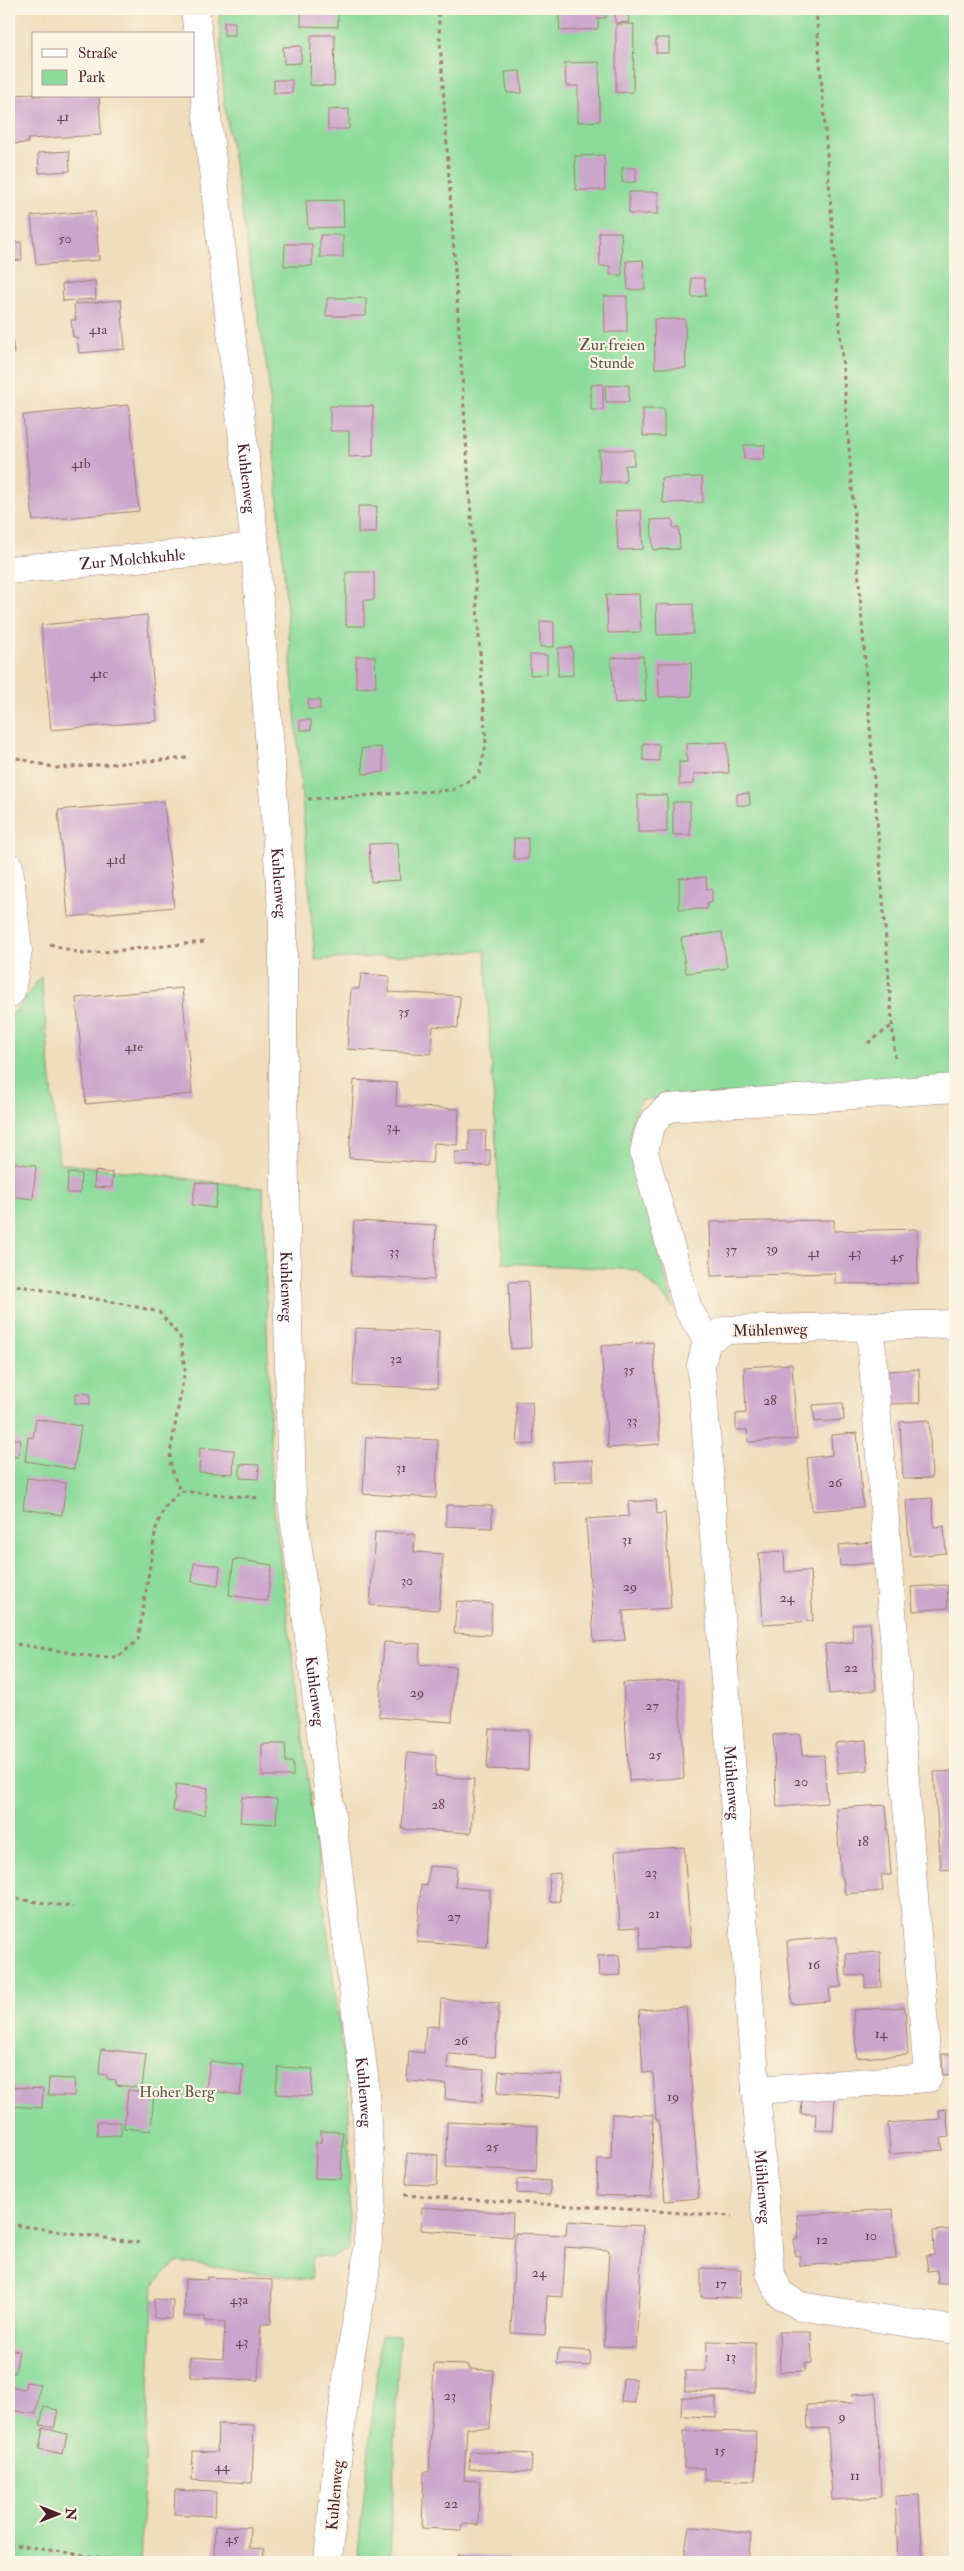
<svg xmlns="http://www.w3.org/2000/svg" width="964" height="2571" viewBox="0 0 964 2571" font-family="'IM FELL Double Pica',serif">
	<rect width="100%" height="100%" fill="#fcf5e5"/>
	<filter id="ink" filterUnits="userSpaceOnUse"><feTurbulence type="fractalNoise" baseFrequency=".02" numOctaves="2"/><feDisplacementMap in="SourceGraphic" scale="10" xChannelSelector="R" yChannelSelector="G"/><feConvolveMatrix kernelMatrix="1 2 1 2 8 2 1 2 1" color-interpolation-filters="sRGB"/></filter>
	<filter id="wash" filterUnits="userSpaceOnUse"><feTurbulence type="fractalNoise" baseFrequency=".0096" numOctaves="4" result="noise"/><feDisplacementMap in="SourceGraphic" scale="20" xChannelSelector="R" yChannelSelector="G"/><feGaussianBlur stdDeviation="1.12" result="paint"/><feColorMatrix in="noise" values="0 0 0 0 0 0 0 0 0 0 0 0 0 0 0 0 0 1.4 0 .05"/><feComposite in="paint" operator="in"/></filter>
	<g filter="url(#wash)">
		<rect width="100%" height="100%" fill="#efddbb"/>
		<g fill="#8cdb9a" stroke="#6b7d62">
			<path d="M219,9h736v1069l-314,22 -9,21 -2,16 43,170 -35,-37 -135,-7 -18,-312 -170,9 -47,-584 -44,-275z"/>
			<path d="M41,976l18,187 204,25 9,306 77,607v148l-16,8 -20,-1 -2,24 -134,-18 -23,22 -14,278h-131v-1547l10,-7z"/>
			<path d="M381,2335l18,1 -9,226h-33z"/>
		</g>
		<g id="blocks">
			<g fill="#cba5cc">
				<path d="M301,9h37v18l-37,-1z"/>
				<path d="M558,9h48v9h-8v11l-38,2z"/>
				<path d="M628,11l1,11 -14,1v-11z"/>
				<rect x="224" y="22" width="11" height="13"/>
				<path d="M616,24h18l-1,68 -17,1z"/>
				<path d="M311,35h24l-1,51 -24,-1z"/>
				<rect x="656" y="38" width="13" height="15"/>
				<path d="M301,46v17l-17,1 -1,-17z"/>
				<path d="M599,62l1,59 -22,1v-36h-12l-1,-23z"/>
				<path d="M520,71l2,22h-15l-2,-21z"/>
				<rect x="274" y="80" width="18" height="13"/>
				<path d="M34,94v2h65l2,39 -73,4v4l-19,1v-49z"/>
				<path d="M349,109v20h-21v-19z"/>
				<path d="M69,151l1,20 -31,2 -1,-20z"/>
				<path d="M604,155l1,35h-29l-1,-34z"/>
				<rect x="622" y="168" width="14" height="14"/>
				<rect x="629" y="192" width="29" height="22"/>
				<path d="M343,200l1,27 -36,1 -2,-27z"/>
				<path d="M95,211l4,49 -63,5 -5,-49z"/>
				<path d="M599,232h22l1,43h-12v-9h-10z"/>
				<rect x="320" y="235" width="23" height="22"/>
				<path d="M21,242l1,18 -13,1v-18z"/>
				<path d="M285,244h27v22h-28z"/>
				<path d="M643,260l2,29 -17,1 -2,-29z"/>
				<path d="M691,278h13l2,18 -14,1z"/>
				<path d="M95,281l1,18 -33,2 -1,-17z"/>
				<path d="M604,296h23v36h-22z"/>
				<path d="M327,298h39v18h-40z"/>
				<path d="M121,300l4,49 -46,4 -2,-16h-4l-2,-17h5l-2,-16z"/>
				<path d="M654,319h31l1,49h-31z"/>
				<path d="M9,328h2l3,26h-5z"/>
				<path d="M603,384v26h-12v-25z"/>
				<path d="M629,385v17h-23l-1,-16z"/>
				<path d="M129,405l10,106 -106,10 -10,-106z"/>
				<path d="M330,406h43v50l-24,1v-26h-19z"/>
				<rect x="643" y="409" width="21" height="27"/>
				<path d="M744,445h21l-1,14h-20z"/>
				<path d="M599,450h35v15h-9l1,17h-26z"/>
				<path d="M702,477l1,25 -40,1 -2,-25z"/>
				<path d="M358,506h19l-1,27h-18z"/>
				<path d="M641,510l2,39 -25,1 -2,-39z"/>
				<path d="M673,519v9h6l1,21 -27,1 -2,-30z"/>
				<path d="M346,572h28v28h-10v26h-18z"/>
				<path d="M639,594l2,38 -33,1 -2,-38z"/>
				<path d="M693,604v30l-36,1 -1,-30z"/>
				<path d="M147,615l10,106 -106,9 -10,-105z"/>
				<path d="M540,621l14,1v25h-14z"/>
				<path d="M572,647l1,28 -15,1v-28z"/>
				<path d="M530,655h17v19l-17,1z"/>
				<path d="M356,656h19l1,31 -20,1z"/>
				<path d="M643,656l3,45 -31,2 -4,-45z"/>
				<path d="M658,663h33l1,33 -33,1z"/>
				<rect x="308" y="700" width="12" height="9"/>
				<rect x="300" y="720" width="11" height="10"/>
				<path d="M727,742l2,31 -35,1v10l-15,1v-23h8l-1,-18z"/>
				<path d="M643,743l16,1v17l-16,-1z"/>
				<path d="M381,747l3,25 -21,2 -2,-25z"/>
				<path d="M749,793l1,12h-13v-11z"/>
				<rect x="638" y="795" width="29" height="37"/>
				<path d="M164,801l10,106 -106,10 -10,-107z"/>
				<rect x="673" y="802" width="17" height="33"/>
				<rect x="514" y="838" width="14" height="21"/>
				<path d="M398,843l2,37 -29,2 -2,-38z"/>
				<path d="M706,877l1,12h5v14h-5v6h-28v-31z"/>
				<path d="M722,932l5,36 -41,5 -5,-35z"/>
				<path d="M361,974l28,2v16l71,4 -2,32 -25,-2 -2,28 -84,-5 4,-60h8z"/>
				<path d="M182,988l10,106 -106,10 -10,-106z"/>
				<path d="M354,1080l43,3 -1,23 63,3 -2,36 -23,-2 -2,20 -83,-5z"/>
				<path d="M469,1131h17l-1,19h5v16l-35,-1v-13h14z"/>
				<path d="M9,1162l27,4 -3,33 -24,-3z"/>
				<path d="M95,1171l18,2 -1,15 -18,-1z"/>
				<path d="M68,1173l13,1 -1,19h-13z"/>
				<path d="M196,1182l22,3 -3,23 -23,-3z"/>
				<path d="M834,1220v11l83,-2 1,54 -83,1v-11l-124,3 -1,-54z"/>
				<path d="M354,1221l82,4 -2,55 -83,-4z"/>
				<path d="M528,1281l3,67 -20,1 -2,-67z"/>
				<path d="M355,1328l84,3 -2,57 -84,-3z"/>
				<path d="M653,1342l7,102 -52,4 -7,-102z"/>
				<path d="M792,1364l5,75 -49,3 -1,-12h-11v-16l10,-1 -2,-46z"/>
				<path d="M919,1369l1,34 -32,1 -2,-33z"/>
				<path d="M76,1393l14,1v10l-15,-1z"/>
				<path d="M516,1402h16l2,42 -16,1z"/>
				<path d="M843,1403l1,17 -29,2 -2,-17z"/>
				<path d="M36,1419l45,7 -7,43 -49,-8 3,-24 5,1z"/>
				<path d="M929,1420l3,58 -29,1 -3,-57z"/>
				<path d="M857,1433l6,74 -51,4 -5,-53 25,-3 -1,-20z"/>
				<path d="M366,1437l72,3 -2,58 -73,-4z"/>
				<path d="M9,1438l12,2 -3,17 -9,-1z"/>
				<path d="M200,1448l34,2 -1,24 -34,-2z"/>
				<path d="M593,1460v21l-40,1 -1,-20z"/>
				<path d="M240,1464l19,1 -1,14 -18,-1z"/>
				<path d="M27,1478l39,5 -4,32 -39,-6z"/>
				<path d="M932,1498l2,29 10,-1 2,27 -36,3 -4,-56z"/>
				<path d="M656,1500l1,14 8,-1 6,95 -48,3 2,29 -31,2 -8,-123 43,-3 -1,-14z"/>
				<path d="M446,1505l46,1v22l-46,-2z"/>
				<path d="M375,1532l40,2 -1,18 29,2 -4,56 -69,-5z"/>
				<path d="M873,1542l2,21 -35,3 -2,-21z"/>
				<path d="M784,1551l1,21 25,-1 3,50 -50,3 -4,-71z"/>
				<path d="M234,1559l38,6 -5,36 -38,-6z"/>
				<path d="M194,1563l26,3 -2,20 -26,-4z"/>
				<path d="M947,1585l1,23 -35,3 -2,-24z"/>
				<path d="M457,1601l35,3 -2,31 -36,-2z"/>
				<path d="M870,1623l6,67 -47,4 -4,-50 28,-2 -1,-18z"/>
				<path d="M384,1642l36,2 -1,20 36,3 -3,55 -73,-5z"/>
				<path d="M678,1680l6,98 -55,3 -6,-98z"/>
				<path d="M489,1729l40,1 -1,40 -41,-1z"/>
				<path d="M800,1734l2,22 22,-1 3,48 -50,4 -4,-72z"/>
				<path d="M866,1740l2,30 -30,3 -3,-30z"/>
				<path d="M262,1744h23l1,18h7v14h-31z"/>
				<path d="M407,1753l29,2 -1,21 39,3 -3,54 -69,-4z"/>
				<path d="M955,1771v98l-14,1 -7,-98z"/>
				<path d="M176,1784l32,4 -3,27 -32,-4z"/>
				<path d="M242,1797l35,2 -1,25 -36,-2z"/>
				<path d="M886,1805l5,70h-10l2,16 -38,3 -2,-16h-2l-5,-70z"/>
				<path d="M684,1847l7,99 -50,3 -2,-22 -19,1 -5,-77z"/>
				<path d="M429,1866l28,2 -2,19 35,3 -3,57 -70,-5 4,-57 6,1z"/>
				<path d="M560,1873v28l-10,1 -1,-28z"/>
				<path d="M837,1937l4,50 -12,1 1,13 -38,3 -5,-63z"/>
				<path d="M880,1952l1,35 -16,1v-13l-18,1 -1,-22z"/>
				<path d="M619,1955l2,20 -22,1 -1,-20z"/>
				<path d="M441,1999l58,4 -4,54 -47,-3 -1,14 37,2 -2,32 -37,-3 1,-15 -39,-3 2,-30 15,2 2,-27 13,1z"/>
				<path d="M686,2007l13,191 -34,3 -6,-81h-3l-3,-48 -10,1 -4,-63z"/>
				<path d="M905,2007l3,48 -51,3 -4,-48z"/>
				<path d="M101,2049l45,5 -4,34 -26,-3v-5l-9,-1v-4l-8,-1z"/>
				<path d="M942,2054h13v20l-12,1z"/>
				<path d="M210,2061l33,4 -3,30 -34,-5z"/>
				<path d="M278,2067l35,2 -2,27 -35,-2z"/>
				<path d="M499,2071l63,4 -1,22 -64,-4z"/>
				<path d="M49,2078l26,1 -1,17 -26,-1z"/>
				<path d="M11,2087l32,2 -1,19 -32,-2z"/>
				<path d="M128,2090l26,3 -3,38 -27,-3z"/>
				<path d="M802,2096l33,1 -2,34 -18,-1 1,-16h-15z"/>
				<path d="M946,2109l3,28 -8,1 2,12 -53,4 -2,-31 52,-4 -1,-9z"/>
				<path d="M612,2114l41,1 -2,82 -54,-2 1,-36h13z"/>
				<path d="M97,2122h24v13l-24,1z"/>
				<path d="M447,2122l91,4 -2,45 -90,-4z"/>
				<path d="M321,2131l22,1 -2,47 -26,-1 1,-36h5z"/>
				<path d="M407,2153l31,2 -1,30 -31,-1z"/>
				<path d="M517,2179l33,2v14l-33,-2z"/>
				<path d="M422,2207l91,6 -1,24 -91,-7z"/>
				<path d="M893,2209l3,50 -96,7 -1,-11 -4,1 -1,-17h5l-2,-24z"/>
				<path d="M567,2221l76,5 -7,122 -32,-2 5,-96 -44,-3 -2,50 -16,-1 -2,39 -34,-2 4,-100 51,2z"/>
				<path d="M955,2229v53l-17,2 -1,-14 -9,1 -2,-15 8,-1 -1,-24z"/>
				<path d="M701,2268l40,1 -1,29 -39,-1z"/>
				<path d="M207,2277l65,3 -1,44h-10l-3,56 -68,-3v-20l33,2 2,-37 -20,-1v-4l-21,-1 1,-37 22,1z"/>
				<path d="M154,2299l19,1 -1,19 -18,-1z"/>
				<path d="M779,2332h32l1,31h-7v8l-25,1z"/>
				<path d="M707,2341l48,1v50l-70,-1v-20h21z"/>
				<path d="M9,2349l10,2 -4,22 -6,-1z"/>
				<path d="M558,2349l33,2 -1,15 -33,-2z"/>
				<path d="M434,2364l35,1v4l24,1 -3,59 -23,-1 -3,52 16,1 -2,44 -16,-1 -1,6 -39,-2 2,-56h5z"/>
				<path d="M623,2378l13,1 -1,24 -14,-1z"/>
				<path d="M26,2382l14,2 -4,30 -27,-4v-24l16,3z"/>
				<path d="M876,2393l5,104 -49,3 -4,-72 -20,1 -1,-24 46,-2 -1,-9z"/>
				<path d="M682,2397l34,1v19l-35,-1z"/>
				<path d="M44,2407l14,3 -4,18 -14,-3z"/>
				<path d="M218,2424l36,1 -2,58 -60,-3 1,-29 24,1z"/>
				<path d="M43,2428l24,6 -4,20 -24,-5z"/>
				<path d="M684,2431l72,1 -1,49 -51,-1v-12h-20z"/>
				<path d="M470,2451l62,3 -1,18 -62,-3z"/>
				<path d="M175,2490l41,2 -1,24 -41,-2z"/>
				<path d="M919,2495l4,67 -25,-1 -3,-65z"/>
				<path d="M215,2526l35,1 -1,21 15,1 -1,13h-49z"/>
				<path d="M689,2526l62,8 -3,28h-42l-22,-3z"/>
				<path d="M458,2555l50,3v4h-50z"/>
			</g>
		</g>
	</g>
	<g filter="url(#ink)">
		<use href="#blocks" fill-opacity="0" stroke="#9c7e73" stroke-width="1"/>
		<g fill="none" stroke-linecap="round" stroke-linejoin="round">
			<defs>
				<g id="minor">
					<path id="s1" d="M195,9l60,538 28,378v167l9,409 72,576 8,116 -7,82 -16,88 -11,88 -10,111"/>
					<path id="s2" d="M9,570l246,-23"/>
					<path d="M9,867l9,84 -7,41 -2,2"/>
					<path id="s3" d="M955,1324l-229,6 -19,10 -6,25 69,908 10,21 20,12 155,24"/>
					<path d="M707,1340l-19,-31 -44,-156c4,-23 6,-31 24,-45l287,-20"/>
					<path d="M756,2090l172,-12 -58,-752"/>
				</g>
			</defs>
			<use href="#minor" stroke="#9c7e73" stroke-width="29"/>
			<g stroke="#9c7e73" stroke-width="3" stroke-dasharray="4 4" stroke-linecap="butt">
				<path d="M816,9l79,1051"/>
				<path d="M9,756l48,12 130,-10"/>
				<path d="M308,799l144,-9 27,-15 7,-30 -48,-736"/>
				<path d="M50,944l33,10 122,-12"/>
				<path d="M868,1043l25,-18"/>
				<path d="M9,1284l115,20 35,8 21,25 5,32 -15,85 1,14 9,23"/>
				<path d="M9,1643l88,14h21l20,-17 18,-112 8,-20 16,-17 79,7"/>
				<path d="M9,1898l64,9"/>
				<path d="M404,2195l328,21"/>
				<path d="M9,2224l130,19"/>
				<path d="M9,2544l114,17"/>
			</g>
			<use href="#minor" stroke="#fff" stroke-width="28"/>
		</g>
	</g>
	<g text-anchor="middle" stroke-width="4" stroke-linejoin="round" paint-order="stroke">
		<g font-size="14" fill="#6a4053">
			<text x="63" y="121">41</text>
			<text x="65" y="243">50</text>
			<text x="98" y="334">41a</text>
			<text x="81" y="468">41b</text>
			<text x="99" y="678">41c</text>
			<text x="116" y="864">41d</text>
			<text x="404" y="1016">35</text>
			<text x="134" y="1051">41e</text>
			<text x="393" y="1131">34</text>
			<text x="772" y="1253">39</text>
			<text x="731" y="1254">37</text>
			<text x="394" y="1256">33</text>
			<text x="814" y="1257">41</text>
			<text x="855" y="1257">43</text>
			<text x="897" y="1261">45</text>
			<text x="396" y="1363">32</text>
			<text x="629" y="1374">35</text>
			<text x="770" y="1405">28</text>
			<text x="632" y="1425">33</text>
			<text x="401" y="1472">31</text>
			<text x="835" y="1487">26</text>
			<text x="627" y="1544">31</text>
			<text x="407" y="1585">30</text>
			<text x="630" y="1591">29</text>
			<text x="787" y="1602">24</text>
			<text x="851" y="1672">22</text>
			<text x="417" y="1697">29</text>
			<text x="652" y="1710">27</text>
			<text x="655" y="1759">25</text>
			<text x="801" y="1786">20</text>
			<text x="438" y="1809">28</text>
			<text x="863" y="1846">18</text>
			<text x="651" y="1877">23</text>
			<text x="654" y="1918">21</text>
			<text x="454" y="1921">27</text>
			<text x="814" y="1969">16</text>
			<text x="881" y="2038">14</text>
			<text x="461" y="2045">26</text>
			<text x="673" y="2101">19</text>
			<text x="492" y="2151">25</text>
			<text x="871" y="2240">10</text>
			<text x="822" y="2244">12</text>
			<text x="539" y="2277">24</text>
			<text x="721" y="2288">17</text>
			<text x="239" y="2304">43a</text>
			<text x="242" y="2346">43</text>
			<text x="731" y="2361">13</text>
			<text x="450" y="2400">23</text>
			<text x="842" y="2421">9</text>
			<text x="720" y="2455">15</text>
			<text x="222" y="2471">44</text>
			<text x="855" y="2480">11</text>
			<text x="451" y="2508">22</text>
			<text x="232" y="2543">45</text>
		</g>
		<g font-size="16" fill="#5e574c" stroke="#fcf5e5">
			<text x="612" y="350">Zur freien<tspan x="612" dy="18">Stunde</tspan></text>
			<text x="177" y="2097">Hoher Berg</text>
		</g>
		<g font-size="16" fill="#4a1f2b" stroke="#fcf5e5">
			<text dy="6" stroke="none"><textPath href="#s1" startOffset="472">Kuhlenweg</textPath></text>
			<text dy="6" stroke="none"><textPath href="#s2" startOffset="124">Zur Molchkuhle</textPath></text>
			<text dy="6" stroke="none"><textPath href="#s1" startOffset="878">Kuhlenweg</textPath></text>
			<text dy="6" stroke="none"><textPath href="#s1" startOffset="1282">Kuhlenweg</textPath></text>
			<text transform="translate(770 1329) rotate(-2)" y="6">Mühlenweg</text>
			<text dy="6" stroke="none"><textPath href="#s1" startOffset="1688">Kuhlenweg</textPath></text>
			<text dy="6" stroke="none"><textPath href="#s3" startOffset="695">Mühlenweg</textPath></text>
			<text dy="6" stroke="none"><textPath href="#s1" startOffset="2092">Kuhlenweg</textPath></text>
			<text dy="6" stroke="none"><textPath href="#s3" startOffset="1100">Mühlenweg</textPath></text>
			<text transform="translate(334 2495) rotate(-85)" y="6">Kuhlenweg</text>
		</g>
	</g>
	<rect width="964" height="2571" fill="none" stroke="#fcf5e5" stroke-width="30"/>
	<rect x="32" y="32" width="162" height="65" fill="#fcf5e5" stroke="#b59f9b"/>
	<rect x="42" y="49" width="25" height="8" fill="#ffffff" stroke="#b59f9b"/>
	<text x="78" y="58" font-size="15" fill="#4a1f2b">Straße</text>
	<rect x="42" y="70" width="25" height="15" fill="#8cdb9a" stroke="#b59f9b"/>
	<text x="78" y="82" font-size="15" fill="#4a1f2b">Park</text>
	<g transform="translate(58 2514) rotate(90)" stroke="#fcf5e5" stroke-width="4" paint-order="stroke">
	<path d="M0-4L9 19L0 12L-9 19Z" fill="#4a1f2b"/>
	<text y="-8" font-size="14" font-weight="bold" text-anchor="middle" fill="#4a1f2b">N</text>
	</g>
</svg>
